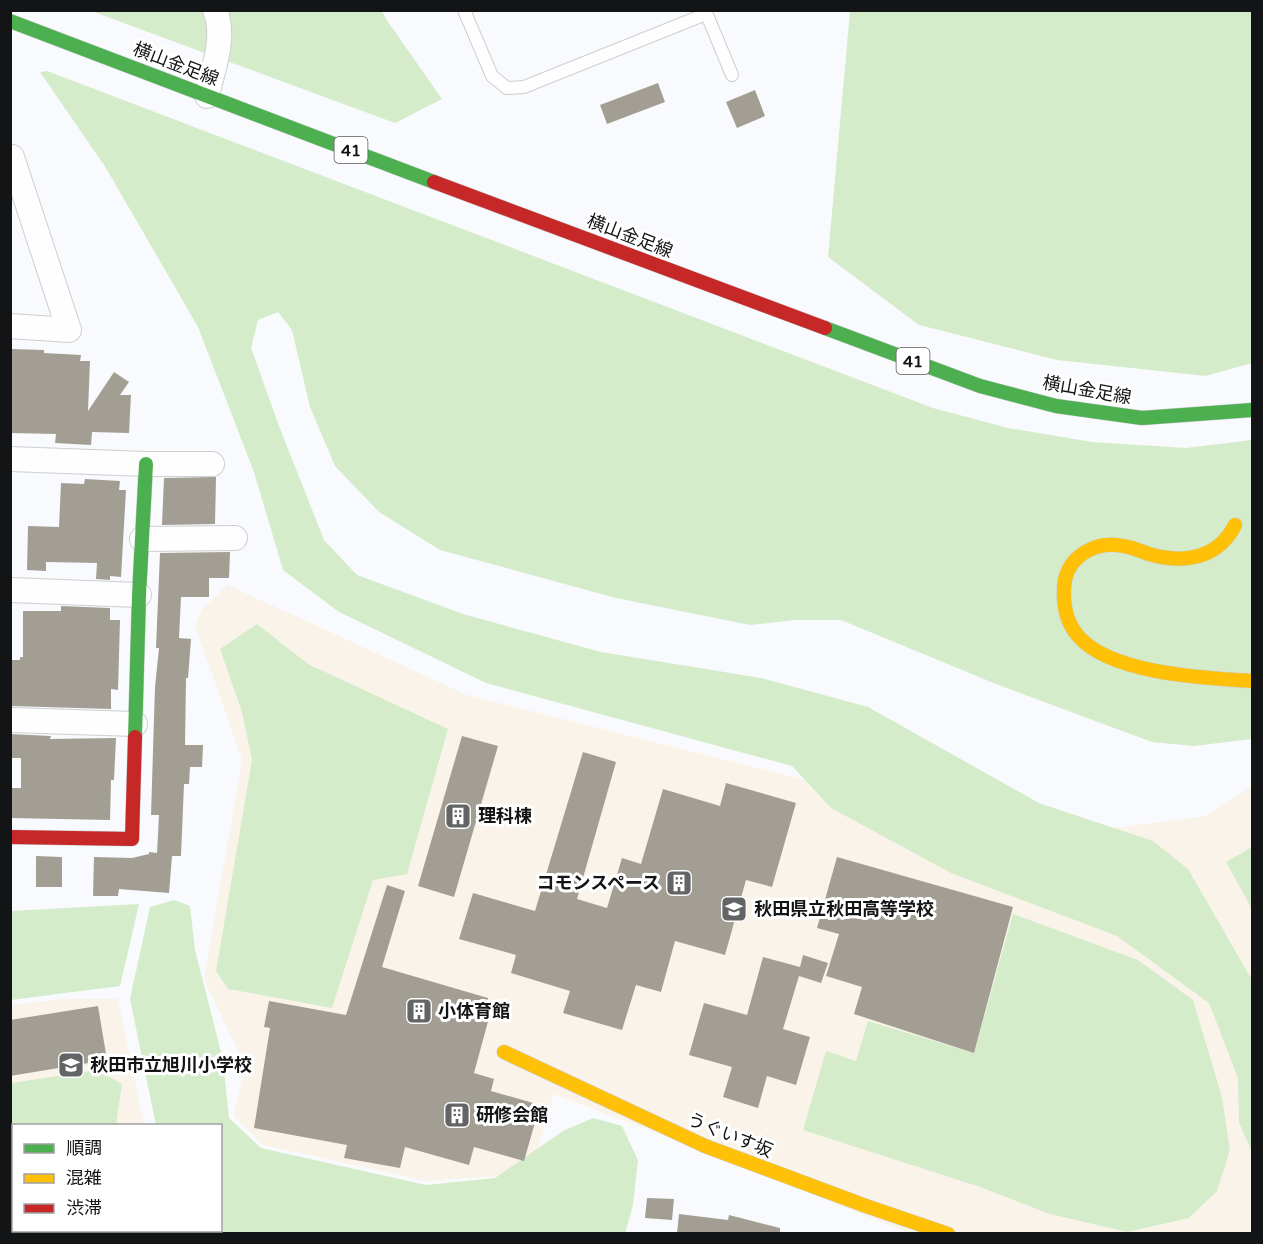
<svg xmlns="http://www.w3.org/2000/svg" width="1263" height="1244" viewBox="0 0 1263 1244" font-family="'Varela Round','Noto Sans JP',sans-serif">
	<rect width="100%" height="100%" fill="#f8fafd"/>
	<g fill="#faf3ea">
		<path d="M228,585l239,110 570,143 169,-22 46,-30v447h-343l-195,-78 -160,-61 -24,80 -104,7 -163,-36 -30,-30 13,-47 -42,-89 38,-219 -47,-135 7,-16z"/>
		<path d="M61,999h57l26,126 -130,1v104h151l1,3h-155l-1,-228z"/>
	</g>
	<g fill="#d5ecca">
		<path d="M91,11h291l4,8 56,80 -47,24z"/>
		<path d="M850,11h402v352l-46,13 -149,-16 -138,-35 -91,-68z"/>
		<path d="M47,71l886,337 75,20 84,14 94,6 66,-8v299l-58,7 -42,-4 -156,-58 -155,-64h-46l-45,5 -134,-27 -176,-48 -61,-38 -44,-46 -25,-59 -18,-77 -14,-18 -20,8 -7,28 28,78 45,114 33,35 106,39 138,38 160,26 107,29 171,96 114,38 35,28 64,111v172l-13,-29 -1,-45 -29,-75 -92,-67 -166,-63 -120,-65 -39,-42 -306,-83 -147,-71 -56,-42 -29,-98 -56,-145 -92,-159 -66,-96z"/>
		<path d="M257,624l51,40 140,65 -41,145 -34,6 -41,128 -104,-19 -12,-18 36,-211 -10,-48 -22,-63z"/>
		<path d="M1252,847v62l-26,-47z"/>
		<path d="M174,900l16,6 5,44 28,110 6,58 32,30 165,37 69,-7 68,-47 30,-13 29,8 16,34 -5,45 -8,28h-447l-1,-2 43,-1v-104l-64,-1 -26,-126 20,-92z"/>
		<path d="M139,904l-19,82 -109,14v-89z"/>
		<path d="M1013,914l125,46 55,40 29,97 8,53 -13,41 -28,27 -62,14 -77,-18 -70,-27 -177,-57 23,-79 30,10 12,-40 106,32z"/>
		<path d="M97,1070l25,14 -6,41 -102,1v104h118l1,3h-122v-150z"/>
	</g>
	<g fill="#a39e94">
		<path d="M658,83l7,19 -58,22 -7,-19z"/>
		<path d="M755,90l10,26 -28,12 -11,-26z"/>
		<path d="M12,349l32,1v3l37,2 -1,6h10l-2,50 26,-39 15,10 -9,13h11l-2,38 -37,-1 -1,13 -36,-2 1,-9 -46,-1z"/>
		<path d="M216,477l-1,47 -53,1 2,-47z"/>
		<path d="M85,479l35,2 -1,9h7l-5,87 -11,-1v4l-14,-1 1,-16 -51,-1v9l-19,-1 1,-44 31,1 2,-44 23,1z"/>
		<path d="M230,552l-1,26h-20v19h-28l-2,41 12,1 -3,39h-2l-1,67h18l-1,22h-12l-1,17h-5l-3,72h-9l-3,37 -50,-4 -1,7h-25l1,-39 38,1 17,-4v-2l8,1 2,-38h-8l4,-128 4,-39h-3l4,-95z"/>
		<path d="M61,606l49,2v12h10l-2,70 -7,-1v20l-101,-3v-46h10v-3h3v-46h38z"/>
		<path d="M10,734l41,2 -1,3 66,-1 -2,42h-3l-1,40 -100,-2v-30h11v-30h-11z"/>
		<path d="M462,736l36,10 -44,151 -36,-11z"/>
		<path d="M583,752l33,10 -39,137 30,9 15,-50 19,6 22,-75 57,17 6,-23 70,20 -24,84 -26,-7 -21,75 -50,-14 -14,51 -25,-7 -14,45 -59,-17 7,-22 -59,-18 5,-18 -57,-16 14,-46 62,18z"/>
		<path d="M36,856l26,1v30h-26z"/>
		<path d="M837,857l176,50 -39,146 -120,-39 8,-27 -36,-11 13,-42 -22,-6z"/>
		<path d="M387,885l18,6 -23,76 106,31 -1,3 6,2 -19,70 20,6 -3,12 49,14 -16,56 -50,-14 -5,18 -64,-18 -5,21 -56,-10 3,-13 -93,-17 16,-100 -6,-1 5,-26 77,14z"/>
		<path d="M803,955l25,8 -7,20 -22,-7 -16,53 27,8 -14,48 -29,-9 -9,32 -35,-11 9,-30 -43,-12 15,-52 43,12 16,-58 37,10z"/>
		<path d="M98,1006l9,54 -97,16v-56z"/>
		<path d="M647,1198l27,1 -2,21 -27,-2z"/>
		<path d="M679,1214l49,6 1,-5 51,13v5h-103z"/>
	</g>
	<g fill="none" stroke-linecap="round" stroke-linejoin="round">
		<defs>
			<g id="lane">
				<path d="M464,10l28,66 15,12 17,-1 182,-73"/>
				<path d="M705,10l27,65"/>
			</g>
			<g id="street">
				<path d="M207,96c6,-28 19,-58 8,-86"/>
				<path d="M10,326l59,4 -57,-173"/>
				<path d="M10,459l136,5h66"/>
				<path d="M142,539l93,-1"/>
				<path d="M10,590l129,5"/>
				<path d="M10,720l125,4"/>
			</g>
			<g id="fast">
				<path d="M10,21l424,161"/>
				<path d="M825,328l155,58 76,20 86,12 110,-8"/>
				<path d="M135,737l4,-142 7,-131"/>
			</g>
			<g id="slow">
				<path d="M1235,525c-17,34 -52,39 -86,29 -9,-3 -17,-7 -26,-8 -28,-6 -57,11 -59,41 -1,18 2,36 15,50 33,37 126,41 173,44"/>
				<path d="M504,1052l201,94 161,60 82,28"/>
			</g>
			<g id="jam">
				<path d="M434,182l391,146"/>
				<path d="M10,837l122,2 3,-102"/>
			</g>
		</defs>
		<use href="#lane" stroke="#cdced0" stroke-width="14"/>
		<use href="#street" stroke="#cdced0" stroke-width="26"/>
		<use href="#fast" stroke="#cdced0" stroke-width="15"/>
		<use href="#slow" stroke="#cdced0" stroke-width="15"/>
		<use href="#jam" stroke="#cdced0" stroke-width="15"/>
		<use href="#lane" stroke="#fefeff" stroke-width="12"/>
		<use href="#street" stroke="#fefeff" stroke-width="24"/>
		<use href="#fast" stroke="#4caf50" stroke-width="14"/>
		<use href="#slow" stroke="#ffc107" stroke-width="14"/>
		<use href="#jam" stroke="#c62828" stroke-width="14"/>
	</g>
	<defs>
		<symbol id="building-square" viewBox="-11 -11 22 22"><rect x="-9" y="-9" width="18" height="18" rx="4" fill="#636466" stroke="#fff"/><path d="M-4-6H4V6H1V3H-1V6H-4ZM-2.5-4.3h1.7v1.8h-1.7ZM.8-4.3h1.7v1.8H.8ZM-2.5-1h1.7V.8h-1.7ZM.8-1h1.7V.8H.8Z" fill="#fff"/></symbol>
		<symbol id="school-square" viewBox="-11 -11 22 22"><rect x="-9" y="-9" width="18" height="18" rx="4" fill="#636466" stroke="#fff"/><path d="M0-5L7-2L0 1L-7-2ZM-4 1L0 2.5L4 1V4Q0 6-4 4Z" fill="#fff"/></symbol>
	</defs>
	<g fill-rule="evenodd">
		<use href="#building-square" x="443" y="801" width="30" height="30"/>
		<use href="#building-square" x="664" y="868" width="30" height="30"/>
		<use href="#school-square" x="719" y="894" width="30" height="30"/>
		<use href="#building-square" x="404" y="996" width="30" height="30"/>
		<use href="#school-square" x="56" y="1050" width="30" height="30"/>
		<use href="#building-square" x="442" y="1100" width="30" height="30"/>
	</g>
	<g text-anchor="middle" stroke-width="6" stroke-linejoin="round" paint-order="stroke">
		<g fill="#fff" stroke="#5a5a5b" stroke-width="1.5">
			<rect x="334.5" y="137" width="33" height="26" rx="4.5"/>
			<rect x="896.5" y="348" width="33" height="26" rx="4.5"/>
		</g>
		<g font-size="16" font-weight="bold" fill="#131415">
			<text x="351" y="156">41</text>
			<text x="913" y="367">41</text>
		</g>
		<g font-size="18" fill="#131415" stroke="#fff">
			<text transform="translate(176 64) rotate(21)" y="6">横山金足線</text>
			<text transform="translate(630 236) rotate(21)" y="6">横山金足線</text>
			<text transform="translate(1087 390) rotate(10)" y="6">横山金足線</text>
			<text transform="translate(730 1135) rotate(22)" y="6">うぐいす坂</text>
		</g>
		<g font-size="18" font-weight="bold" fill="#131415" stroke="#fff" text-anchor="start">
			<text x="478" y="822">理科棟</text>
			<text x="660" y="889" text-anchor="end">コモンスペース</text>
			<text x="754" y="915">秋田県立秋田高等学校</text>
			<text x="438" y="1017">小体育館</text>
			<text x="90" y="1071">秋田市立旭川小学校</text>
			<text x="476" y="1121">研修会館</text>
		</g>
	</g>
	<rect width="1263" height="1244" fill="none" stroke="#131415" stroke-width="24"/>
	<rect x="12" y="1124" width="210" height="108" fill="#ffffff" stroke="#a1a1a1" stroke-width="1.5"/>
	<rect x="24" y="1144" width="30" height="9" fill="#4caf50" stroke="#a1a1a1" stroke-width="1.5"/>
	<text x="66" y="1154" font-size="18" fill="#131415">順調</text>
	<rect x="24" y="1174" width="30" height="9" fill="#ffc107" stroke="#a1a1a1" stroke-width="1.5"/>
	<text x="66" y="1184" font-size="18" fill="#131415">混雑</text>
	<rect x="24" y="1204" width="30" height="9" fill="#c62828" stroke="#a1a1a1" stroke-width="1.5"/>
	<text x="66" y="1214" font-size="18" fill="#131415">渋滞</text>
</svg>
